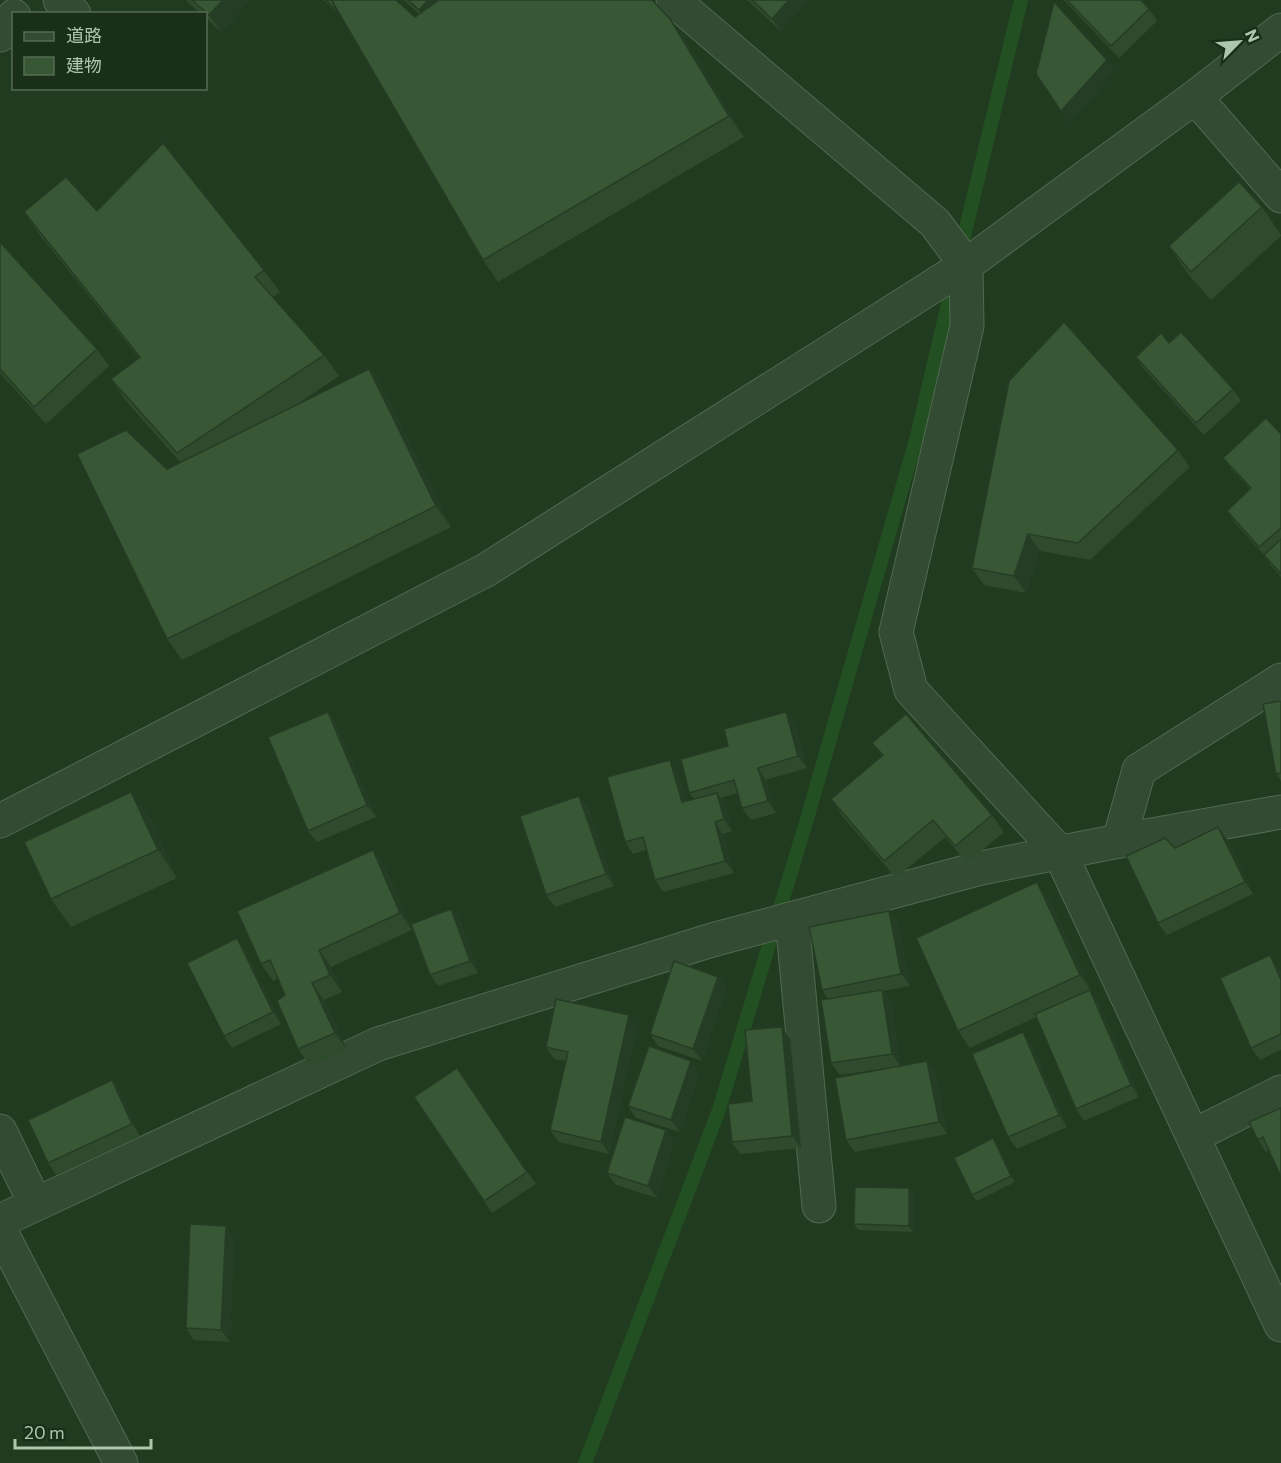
<svg xmlns="http://www.w3.org/2000/svg" width="1281" height="1463" viewBox="0 0 1281 1463" font-family="Commissioner,'Noto Sans JP',sans-serif">
	<rect width="100%" height="100%" fill="#203b1f"/>
	<g fill="none" stroke-linecap="round" stroke-linejoin="round">
		<g stroke="#235022" stroke-width="14">
			<path d="M960,253l61,-253"/>
			<path d="M585,1463l134,-353 88,-291 110,-383 37,-158"/>
		</g>
		<defs>
			<g id="minor">
				<path d="M60,0l14,14"/>
				<path d="M673,0l262,223 31,42 1,61 -71,306 15,58 149,163 221,472"/>
				<path d="M0,35l14,-19"/>
				<path d="M1195,97l86,99"/>
				<path d="M0,821l486,-251 480,-305 229,-168 86,-67"/>
				<path d="M1119,841l20,-71 142,-90"/>
				<path d="M792,919l27,287"/>
				<path d="M0,1131l35,72"/>
				<path d="M1193,1136l88,-44"/>
				<path d="M0,1221l378,-177 334,-104 269,-72 138,-27 162,-29"/>
				<path d="M0,1230l121,233"/>
			</g>
		</defs>
		<use href="#minor" stroke="#516950" stroke-width="35"/>
		<use href="#minor" stroke="#334b33" stroke-width="33"/>
	</g>
	<g fill="#2f4b2e">
		<path d="M186,0h64l-29,32 -15,-14v-4h-6z"/>
		<path d="M323,0h73l19,17 4,-3 -15,-14h248l34,41 58,96 -246,145 -15,-22 -141,-243z"/>
		<path d="M747,0h61l-27,31z"/>
		<path d="M1064,0h77l8,9 8,12 -38,37z"/>
		<path d="M1262,207l19,28v1l-70,64 -23,-26 -19,-28z"/>
		<path d="M97,211l167,59 16,22 -7,5 51,58 15,21 -43,29 73,-36 15,22 67,136 -269,133 -15,-21v-170l13,-7 -54,-61 -15,-22 28,-21 -100,-124 -15,-22z"/>
		<path d="M0,242l97,107 12,17 -63,58 -46,-51z"/>
		<path d="M1169,343l64,46 8,12 -37,34 -60,-66 -8,-12z"/>
		<path d="M1009,381l169,69 12,17 -100,93 -50,-9 -14,42 -42,-8 -12,-17z"/>
		<path d="M1281,434v143l-9,-10 -8,-12 -29,-32 -8,-12 23,-22 -18,-19 -9,-12z"/>
		<path d="M1281,701v80l-5,-7z"/>
		<path d="M328,712l8,12 40,93 -59,25 -9,-11z"/>
		<path d="M794,724l13,44 -41,12 10,33 -25,7 -9,-12 -4,-15 -17,5 4,7 7,26 -9,3 11,39 -71,19 -8,-12 -9,-30 -13,4 -8,-12 53,-70 9,29 7,-2 -5,-6 39,-47z"/>
		<path d="M872,743l120,72 12,17 -37,31 -22,-26 -49,41 -53,-61 -12,-18 51,-43z"/>
		<path d="M579,796l9,12 26,78 -59,21 -9,-12z"/>
		<path d="M151,820l26,58 -106,49 -20,-28z"/>
		<path d="M1227,839l26,55 -86,41 -9,-12 17,-75z"/>
		<path d="M385,867l27,63 -81,37 11,25 -18,8 23,50 -37,16 -12,-17 -13,-54 -7,-17 -5,3 -12,-17z"/>
		<path d="M1049,899l43,93h-1l7,10 41,95 -55,24 -8,-12 -40,-92 -66,31 -12,-17z"/>
		<path d="M451,909l9,12 18,52 -40,13 -8,-11z"/>
		<path d="M889,911l9,12 12,63 -27,5 8,11 9,64 35,6 12,62 -92,18 -9,-12 41,-72 -47,7 -9,-12 -3,-64 -6,-9z"/>
		<path d="M245,950l36,74 -49,24 -8,-12z"/>
		<path d="M1278,967l3,6v77l-21,10 -9,-12z"/>
		<path d="M718,977l8,11 -24,73 -44,-15 -8,-12z"/>
		<path d="M637,1027l-28,127 -50,-12 -9,-12 16,-69 -12,-2 -8,-12z"/>
		<path d="M1023,1032l8,12 36,83 -50,22 -9,-12z"/>
		<path d="M790,1039l11,109 -61,6 -8,-12 20,-41z"/>
		<path d="M457,1068l79,116 -44,29 -78,-116z"/>
		<path d="M699,1073l-19,59 -44,-14 -8,-12z"/>
		<path d="M112,1080l8,12 20,44 -84,39 -8,-12z"/>
		<path d="M1281,1108l-12,42 -3,2 -8,-12z"/>
		<path d="M993,1138l4,7 18,37 -38,19 -5,-6z"/>
		<path d="M674,1142l-17,56 -41,-13 -9,-12z"/>
		<path d="M909,1188l5,6 -1,38 -55,-2 -4,-6z"/>
		<path d="M234,1238l-4,104 -36,-2 -8,-12z"/>
	</g>
	<g fill="#263d25">
		<path d="M223,0h27l-29,32 -12,-17z"/>
		<path d="M428,0h19l-19,22 -9,-12z"/>
		<path d="M789,0h19l-27,31 -9,-12z"/>
		<path d="M670,19l16,22 58,96 -15,-21z"/>
		<path d="M1107,60l8,12 -46,51 -8,-12z"/>
		<path d="M369,369l15,22 67,136 -15,-21z"/>
		<path d="M1028,534l12,17 -14,42 -12,-17z"/>
		<path d="M328,712l8,12 40,93 -9,-12z"/>
		<path d="M786,712l8,12 13,44 -9,-12z"/>
		<path d="M670,760l8,12 13,42 -9,-12z"/>
		<path d="M758,768l8,12 10,33 -8,-12z"/>
		<path d="M131,792l20,28 26,58 -19,-28z"/>
		<path d="M717,793l8,12 7,26 -8,-12z"/>
		<path d="M579,796l9,12 26,78 -8,-12z"/>
		<path d="M715,822l8,12 11,39 -9,-12z"/>
		<path d="M1218,827l9,12 26,55 -8,-12z"/>
		<path d="M373,850l12,17 27,63 -12,-17z"/>
		<path d="M1037,882l12,17 43,93 -12,-17z"/>
		<path d="M451,909l9,12 18,52 -8,-12z"/>
		<path d="M889,911l9,12 12,63 -9,-12z"/>
		<path d="M237,938l8,12 36,74 -8,-12z"/>
		<path d="M319,950l12,17 11,25 -12,-17z"/>
		<path d="M1270,955l8,12 3,6v7z"/>
		<path d="M718,977l8,11 -24,73 -9,-12z"/>
		<path d="M312,983l12,17 23,50 -12,-17z"/>
		<path d="M882,990l9,12 9,64 -8,-12z"/>
		<path d="M1090,990l8,12 41,95 -8,-12z"/>
		<path d="M629,1015l8,12 -28,127 -8,-12z"/>
		<path d="M782,1027l8,12 11,109 -9,-12z"/>
		<path d="M1023,1032l8,12 36,83 -8,-12z"/>
		<path d="M691,1061l8,12 -19,59 -9,-12z"/>
		<path d="M927,1061l8,11 12,62 -8,-12z"/>
		<path d="M112,1080l8,12 20,44 -8,-12z"/>
		<path d="M666,1130l8,12 -17,56 -9,-12z"/>
		<path d="M993,1138l4,7 18,37 -4,-6z"/>
		<path d="M909,1188l5,6 -1,38 -4,-6z"/>
		<path d="M226,1226l8,12 -4,104 -9,-12z"/>
	</g>
	<g fill="#375735" stroke="#263d25" stroke-width="1.5">
		<path d="M192,0h31l-14,15z"/>
		<path d="M326,0h8l-2,1 7,12z"/>
		<path d="M334,0h62l19,17 24,-17h213l18,19 59,97 -246,144 -151,-259z"/>
		<path d="M408,0h20l-9,10z"/>
		<path d="M752,0h37l-17,19z"/>
		<path d="M1067,0h74l8,9 -38,37z"/>
		<path d="M1054,2l53,58 -46,51 -25,-37z"/>
		<path d="M163,143l101,127 -9,7 69,78 -147,98 -66,-74 29,-22 -116,-145 42,-35 31,34z"/>
		<path d="M1239,182l23,25 -71,65 -22,-26z"/>
		<path d="M0,242l97,107 -63,58 -34,-38z"/>
		<path d="M1064,322l114,128 -100,93 -50,-9 -14,42 -42,-8 37,-187z"/>
		<path d="M1181,332l52,57 -37,34 -60,-66 25,-24 8,10z"/>
		<path d="M369,369l67,137 -269,133 -90,-185 49,-24 41,39z"/>
		<path d="M1266,418l15,16v94l-22,19 -32,-36 24,-23 -28,-30z"/>
		<path d="M1281,539v35l-17,-19z"/>
		<path d="M1281,701v72l-5,1 -13,-70z"/>
		<path d="M328,712l39,93 -59,26 -40,-94z"/>
		<path d="M786,712l12,44 -40,12 10,33 -26,7 -8,-28 -45,13 -8,-34 47,-13 -4,-17z"/>
		<path d="M906,714l86,101 -37,31 -22,-26 -49,41 -53,-62 52,-44 -11,-12z"/>
		<path d="M670,760l12,42 35,-9 7,26 -9,3 10,39 -70,19 -12,-43 -18,5 -18,-65z"/>
		<path d="M131,792l27,58 -107,49 -27,-57z"/>
		<path d="M579,796l27,78 -60,21 -26,-79z"/>
		<path d="M1218,827l27,55 -87,41 -32,-67 39,-18 10,10z"/>
		<path d="M373,850l27,63 -81,37 11,25 -18,8 23,50 -37,16 -21,-48 8,-6 -15,-35 -9,4 -24,-53z"/>
		<path d="M1037,882l43,93 -122,56 -42,-93z"/>
		<path d="M451,909l19,52 -40,14 -19,-51z"/>
		<path d="M889,911l12,63 -79,16 -13,-63z"/>
		<path d="M237,938l36,74 -49,24 -37,-73z"/>
		<path d="M1270,955l11,25v54l-30,14 -31,-70z"/>
		<path d="M674,961l44,16 -25,72 -43,-15z"/>
		<path d="M882,990l10,64 -61,9 -10,-63z"/>
		<path d="M1090,990l41,95 -55,24 -41,-95z"/>
		<path d="M556,999l73,16 -28,127 -51,-12 18,-78 -22,-5z"/>
		<path d="M782,1027l10,109 -60,6 -4,-38 24,-3 -7,-71z"/>
		<path d="M1023,1032l36,83 -51,22 -36,-83z"/>
		<path d="M649,1046l42,15 -20,59 -43,-14z"/>
		<path d="M927,1061l12,61 -93,18 -11,-62z"/>
		<path d="M457,1068l70,104 -43,29 -70,-104z"/>
		<path d="M112,1080l20,44 -84,39 -20,-43z"/>
		<path d="M1281,1108v69l-18,-40 -5,3 -9,-18z"/>
		<path d="M625,1117l41,13 -18,56 -41,-13z"/>
		<path d="M993,1138l18,38 -39,19 -18,-37z"/>
		<path d="M855,1187l54,1v38l-55,-2z"/>
		<path d="M190,1224l36,2 -5,104 -35,-2z"/>
	</g>
	<rect x="12" y="12" width="195" height="78" fill="#192f18" stroke="#546c54" stroke-width="1.5"/>
	<rect x="24" y="32" width="30" height="9" fill="#334b33" stroke="#546c54" stroke-width="1.5"/>
	<text x="66" y="42" font-size="18" fill="#adc7ad">道路</text>
	<rect x="24" y="57" width="30" height="18" fill="#375735" stroke="#546c54" stroke-width="1.5"/>
	<text x="66" y="72" font-size="18" fill="#adc7ad">建物</text>
	<g transform="translate(1239 42) rotate(65)" stroke="#192f18" stroke-width="4.5" paint-order="stroke">
	<path d="M0-4.5L10 22L0 15L-10 22Z" fill="#adc7ad"/>
	<text y="-9" font-size="16" font-weight="bold" text-anchor="middle" fill="#adc7ad">N</text>
	</g>
	<path d="M15 1439v9h136v-9" fill="none" stroke="#adc7ad" stroke-width="3"/>
	<text x="24" y="1439" font-size="18" fill="#adc7ad" stroke="#192f18" stroke-width="4.5" paint-order="stroke">20 m</text>
</svg>
